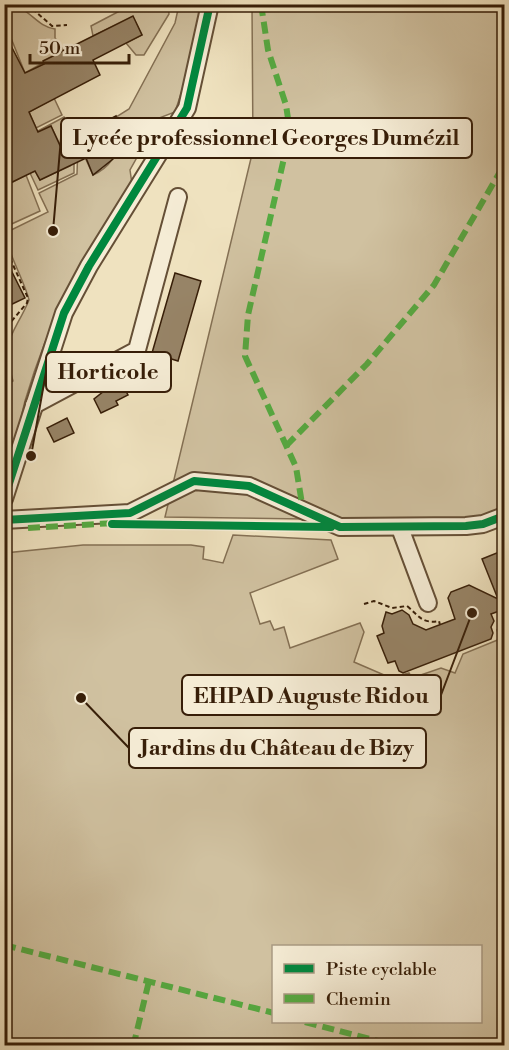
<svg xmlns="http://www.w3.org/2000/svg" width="509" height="1050" viewBox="0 0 509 1050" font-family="'Libre Bodoni',serif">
	<rect width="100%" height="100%" fill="#efe2bf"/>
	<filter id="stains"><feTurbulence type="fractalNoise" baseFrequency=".00333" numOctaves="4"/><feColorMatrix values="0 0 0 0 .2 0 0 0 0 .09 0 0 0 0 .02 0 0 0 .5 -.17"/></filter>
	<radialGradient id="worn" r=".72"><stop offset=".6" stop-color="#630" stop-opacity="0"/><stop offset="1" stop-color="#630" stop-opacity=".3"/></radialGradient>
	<g fill="#d0c1a0" stroke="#847054" stroke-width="1.5" fill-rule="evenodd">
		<path d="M5,5c25,0 29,21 50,24v9l9,13 -39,22 -20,-50z"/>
		<path d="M131,5h37l1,9 -25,41h-8l-10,-12 16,-8 -9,-18 -40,19 -2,-10z"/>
		<path d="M179,5h28l-3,18 -29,89 -16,6 -29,52 2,14c-49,74 -82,131 -107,217 -4,15 -12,61 -20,70v-85l8,-5c-13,-44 1,-45 16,-81 -4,-18 -24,-53 -24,-67l43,-21 -9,-19 38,-19 1,-32 15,33c26,-12 29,-34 23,-58l13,-8 46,-86z"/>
		<path d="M252,5h252v517l-339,-5 88,-367z"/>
		<path d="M54,98l8,17 -26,13 -7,-16z"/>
		<path d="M64,117l10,21v35l-36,17 -8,-17 5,-2 5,9 30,-14 -19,-40 -13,5z"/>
		<path d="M26,175l14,36 -35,16v-41z"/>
		<path d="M233,535l98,5 7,19 -88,34 10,31 10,-3 4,9 10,-3 6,21 70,-25 4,9 -10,30 37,16 18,-5 3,5 29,-10 14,5 8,-19 37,-15 -3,-9 5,-2 -2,-9 4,-1v427h-499v-492l78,-8h108l13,2 -1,12 20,4zM480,946v76h-206v-76z"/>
	</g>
	<g fill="#978467" stroke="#371e08" stroke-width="1.5">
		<path d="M133,16l9,19 -49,25 7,15 -71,37 9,20 13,-6 12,26 28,-12 -2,-5 17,-9 -2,-4 12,-6 4,26 -7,17 -20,16 -7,-17 -46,22 -5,-9 -31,15v-154l21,41 19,-9 -1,-3z"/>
		<path d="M4,256l21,42 -21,10z"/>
		<path d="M175,273l26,8 -23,80 -26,-8z"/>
		<path d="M129,366l6,11 -13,7 6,11 -12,6 2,4 -17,8 -7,-14 15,-12 -3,-4 12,-7 -2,-3z"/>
		<path d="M67,418l7,15 -20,9 -7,-14z"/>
		<path d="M504,550v64l-2,-4 -11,4 3,7 -3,6 2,6 -2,6 -88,34 -4,-2 -4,-10 -7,2 -11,-27 7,-3 -2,-7 4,-14 6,2 10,-4 7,5 4,9 13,6 29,-11 -7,-21 3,-6 18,-7 29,14 -16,-40z"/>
	</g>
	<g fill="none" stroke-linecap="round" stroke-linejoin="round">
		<defs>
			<g id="minor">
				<path d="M34,405l103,-55 41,-153"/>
				<path d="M4,499l60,-186 25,-47 98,-158 23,-104"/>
				<path d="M4,520l126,-7 64,-32 55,5 91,41 126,-1 17,-2 21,-8"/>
				<path d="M400,528l28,75"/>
			</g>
		</defs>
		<use href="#minor" stroke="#654f36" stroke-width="20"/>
		<g stroke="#371e08" stroke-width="2" stroke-dasharray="4.5 3" stroke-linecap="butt">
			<path d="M27,4l25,22 15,-1"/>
			<path d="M4,245l24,53 -1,5 -23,27"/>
			<path d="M364,604l10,-3 18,7 15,-2c12,10 15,18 32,15l1,4"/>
		</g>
		<use href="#minor" stroke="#f5ecd5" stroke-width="16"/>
		<g stroke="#55aa41" stroke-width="6" stroke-dasharray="12 6" stroke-linecap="butt">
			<path d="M261,4l7,46 18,55 4,27 -42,183 -3,41 51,111 7,43"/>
			<path d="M286,446l81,-82 67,-79 70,-120"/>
			<path d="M28,528l87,-5"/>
			<path d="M4,945l270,68"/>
			<path d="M305,1022l92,24"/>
			<path d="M136,1046l-2,-3 15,-62"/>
		</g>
		<defs>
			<g id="cycleway">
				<path d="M4,499l60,-186 25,-47 98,-158 23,-104"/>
				<path d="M4,520l126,-7 64,-32 55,5 91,41 126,-1 17,-2 21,-8"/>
				<path d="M112,524l219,3"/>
			</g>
		</defs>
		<use href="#cycleway" stroke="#f5ecd5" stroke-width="11"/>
		<use href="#cycleway" stroke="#00873e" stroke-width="8"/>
	</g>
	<path fill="none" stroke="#371e08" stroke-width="2" d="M53 231L61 138M31 456L46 372M472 613L441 695M81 698L129 748"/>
	<g fill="#371e08" stroke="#f5ecd5" stroke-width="2">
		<circle cx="53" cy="231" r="6"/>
		<circle cx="31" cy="456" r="6"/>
		<circle cx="472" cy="613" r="6"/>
		<circle cx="81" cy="698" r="6"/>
	</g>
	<g fill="#f5ecd5" stroke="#371e08" stroke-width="2">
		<rect x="61" y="118" width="411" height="40" rx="6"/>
		<rect x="46" y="352" width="125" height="40" rx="6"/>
		<rect x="182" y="675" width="259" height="40" rx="6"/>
		<rect x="129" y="728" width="297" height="40" rx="6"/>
	</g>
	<g font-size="22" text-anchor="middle" font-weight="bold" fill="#371e08">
		<text x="266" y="145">Lycée professionnel Georges Dumézil</text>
		<text x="108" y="379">Horticole</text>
		<text x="311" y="703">EHPAD Auguste Ridou</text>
		<text x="277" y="755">Jardins du Château de Bizy</text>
	</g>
	<rect width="509" height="1050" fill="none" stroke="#efe2bf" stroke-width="24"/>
	<rect x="6" y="6" width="497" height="1038" fill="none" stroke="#371e08" stroke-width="3"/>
	<rect x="12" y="12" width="485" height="1026" fill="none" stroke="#371e08" stroke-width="1.5"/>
	<rect x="272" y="945" width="210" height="78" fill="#f5ecd5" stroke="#a99a83" stroke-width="1.5"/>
	<rect x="284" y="964" width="30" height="9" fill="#00873e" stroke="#a99a83" stroke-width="1.5"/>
	<text x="326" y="975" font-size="18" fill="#371e08">Piste cyclable</text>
	<rect x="284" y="994" width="30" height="9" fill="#55aa41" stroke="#a99a83" stroke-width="1.5"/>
	<text x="326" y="1005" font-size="18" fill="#371e08">Chemin</text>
	<path d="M30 54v9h99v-9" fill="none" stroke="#371e08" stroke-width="3"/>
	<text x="39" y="54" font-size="18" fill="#371e08" stroke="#f5ecd5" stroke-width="4.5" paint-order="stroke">50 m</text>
	<rect width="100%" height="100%" filter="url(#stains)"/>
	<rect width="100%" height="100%" fill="url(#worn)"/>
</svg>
